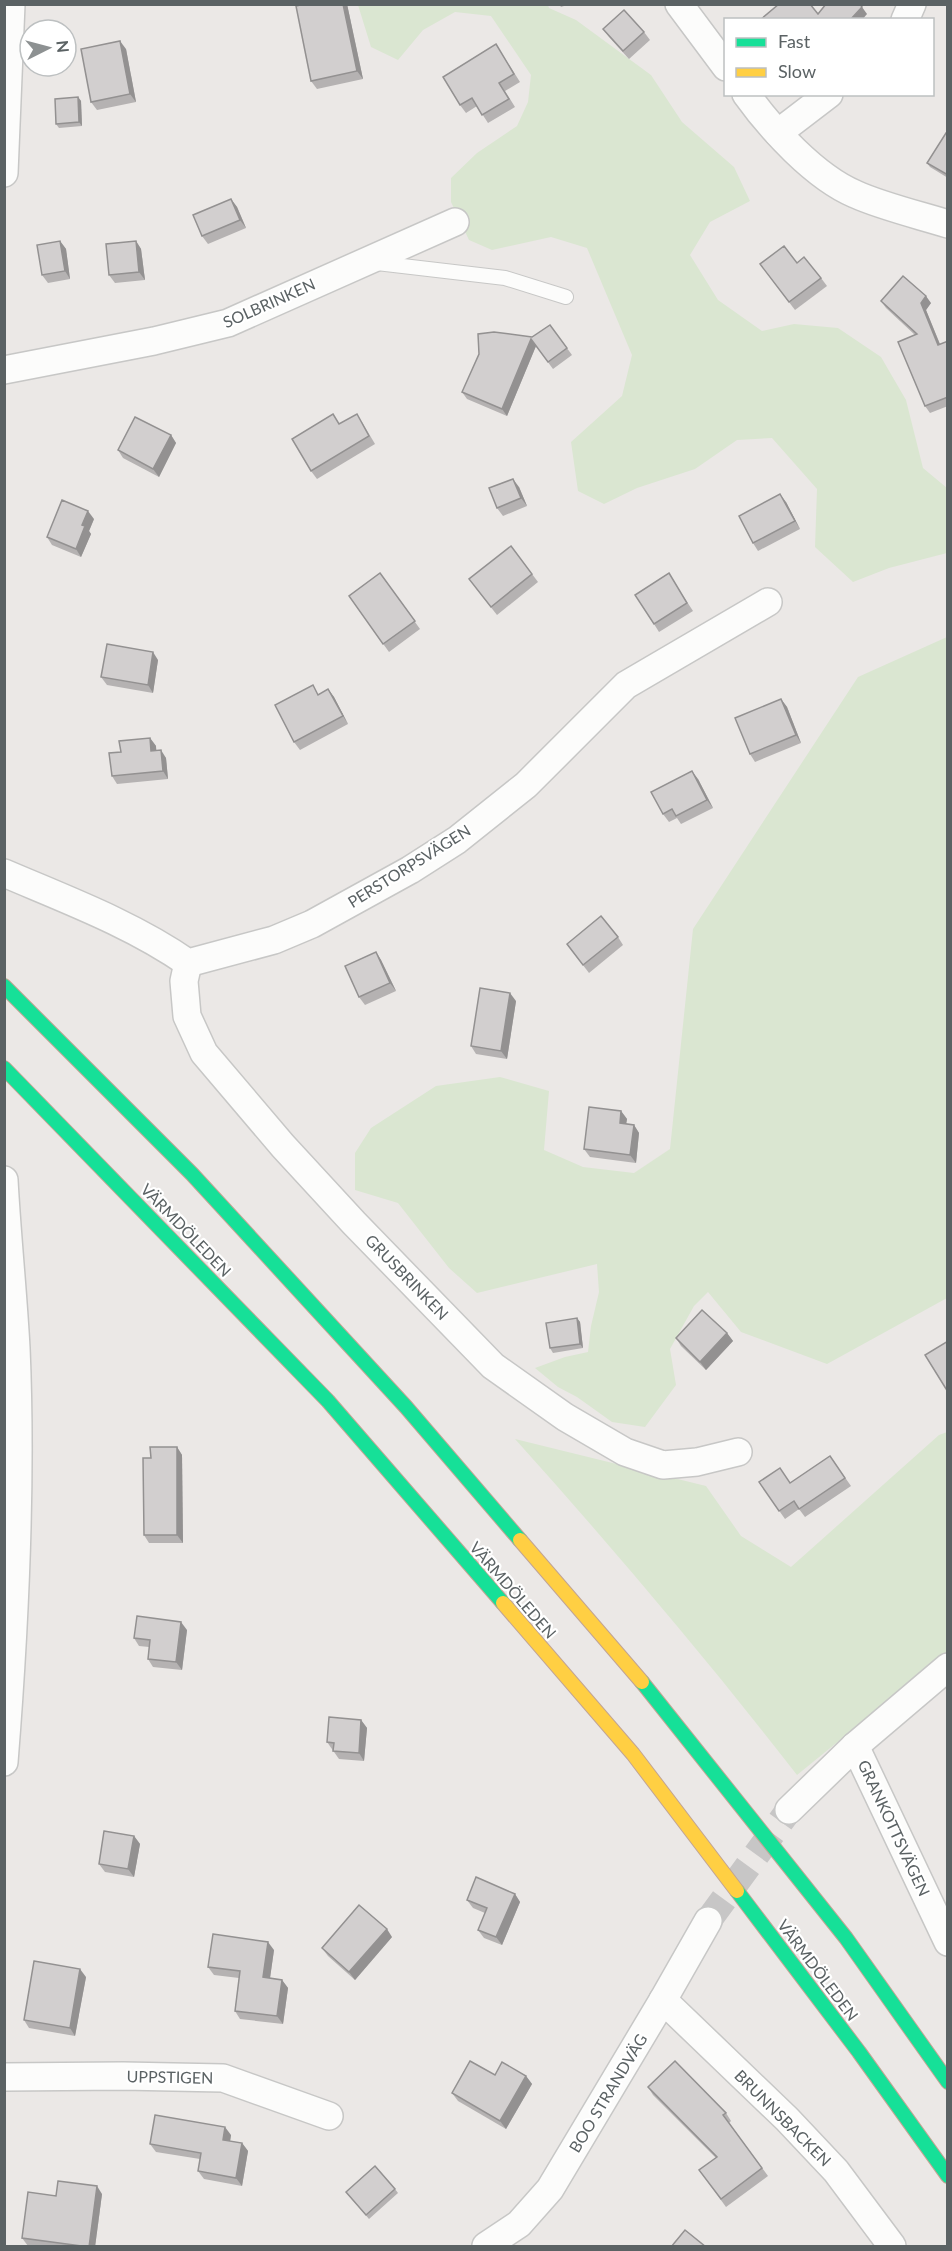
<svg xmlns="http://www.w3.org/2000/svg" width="952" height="2251" viewBox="0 0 952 2251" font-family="Lato,sans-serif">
	<rect width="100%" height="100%" fill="#ebe8e6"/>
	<g fill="#dae6d1">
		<path d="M358,5h190l1,3 27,12 75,55 31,47 52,45 16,34 -40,21 -20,33 28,45 44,31 32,-7 44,4 43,29 25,43 17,68 24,20v65l-58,15 -36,14 -38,-35 2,-58 -45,-51 -35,2 -42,29 -58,19 -33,16 -26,-13 -7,-49 51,-46 10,-41 -45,-107 -36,-11 -59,13 -23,-10 -18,-38v-24l26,-25 40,-27 11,-24 3,-27 -40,-59 -36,-4 -32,18 -25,30 -27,-13z"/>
		<path d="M947,637v661l-120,66 -86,-32 -33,-40 -14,14 -24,43 6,36 -31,42 -33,-5 -35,-25 -19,-10 -23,-19 30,-11 23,-5 3,-26 8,-34 -2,-28 -120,29 -28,-25 -51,-65 -43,-13v-37l16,-25 65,-42 64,-9 49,14 -5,59 39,17 51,6 36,-24 23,-220 165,-252z"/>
		<path d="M947,1432v221l-150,122c-90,-116 -184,-227 -282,-336l191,47 35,50 50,31 148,-132z"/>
	</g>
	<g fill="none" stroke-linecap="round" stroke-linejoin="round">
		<path stroke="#c7c6c6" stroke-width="27" stroke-dasharray="27 14" stroke-linecap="butt" d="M708,1921l81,-111"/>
		<defs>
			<path id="lane" d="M377,263l128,15 61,19"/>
			<g id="street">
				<path d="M679,4l47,63"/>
				<path d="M905,20l7,-16"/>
				<path d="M746,94c25,35 69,83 109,100 26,12 64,21 93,30"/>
				<path d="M778,133l51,-39"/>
				<path d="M4,173l7,-169"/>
				<path d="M4,370l150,-29 74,-18 227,-101"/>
				<path d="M4,873c63,27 128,51 184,90l86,-23 38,-16 98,-54 47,-30 69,-55 100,-100 142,-83"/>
				<path d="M188,963l-4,18 3,35 17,37 79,93 71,77 139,143 72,51 60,35 38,13 34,-3 41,-10"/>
				<path d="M4,1180c3,56 9,112 12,168 6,138 -1,277 -12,414"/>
				<path d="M855,1746l93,196"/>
				<path d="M789,1810l66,-64 93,-79"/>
				<path d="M663,2000l124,119 49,52 56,75"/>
				<path d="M4,2077l119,-1 100,2 106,38"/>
				<path d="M486,2246l33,-22 31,-35 113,-189 45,-79"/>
			</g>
			<g id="fast">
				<path d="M4,986l188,188 214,233 114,133"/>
				<path d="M4,1068l324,333 175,202"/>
				<path d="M642,1682l204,256 102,144"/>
				<path d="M737,1891l122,161 89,124"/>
			</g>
			<g id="slow">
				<path d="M520,1540l122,142"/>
				<path d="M503,1603l130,151 104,137"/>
			</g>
		</defs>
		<use href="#lane" stroke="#c7c7c6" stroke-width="16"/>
		<use href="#street" stroke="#c7c7c6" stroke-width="30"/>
		<use href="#fast" stroke="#c2a494" stroke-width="16"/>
		<use href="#slow" stroke="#c2a494" stroke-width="16"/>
		<use href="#lane" stroke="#fcfcfb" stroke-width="14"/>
		<use href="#street" stroke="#fcfcfb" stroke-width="27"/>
		<use href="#fast" stroke="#16e098" stroke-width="14"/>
		<use href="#slow" stroke="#ffcf43" stroke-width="14"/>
	</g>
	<g fill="#b5b2b2">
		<path d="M347,4l16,75 -46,10 -6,-8z"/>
		<path d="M559,4h11l-9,3z"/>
		<path d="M603,29l41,3 6,8 -21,19 -20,-22z"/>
		<path d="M496,44l24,38 -15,9 10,16 -27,16 -11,-17 -11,7 -6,-8z"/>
		<path d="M126,49l10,53 -39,8 -6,-8z"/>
		<path d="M78,97l3,4 1,25 -23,2 -3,-4z"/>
		<path d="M948,134v44l-18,-11 -3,-4z"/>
		<path d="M231,199l6,8 9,21 -38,16 -6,-8z"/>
		<path d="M60,241l6,8 4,30 -22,4 -6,-8z"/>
		<path d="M136,241l5,8 4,31 -30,3 -6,-8z"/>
		<path d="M797,263l24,15 6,8 -32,24 -29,-38z"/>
		<path d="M881,301l50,2 -5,7 14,34 8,-3v65l-18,7 -5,-7 -10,-71 -29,-27z"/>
		<path d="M550,325l22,30 -19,14 -17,-23 -29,70 -40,-17 -5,-7 70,-55z"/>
		<path d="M362,422l13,22 -58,35 -6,-8 29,-47z"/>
		<path d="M171,435l5,8 -17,34 -36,-19 -5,-8z"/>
		<path d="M519,487l8,19 -24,10 -6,-8z"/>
		<path d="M786,502l14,27 -42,22 -5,-8z"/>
		<path d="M94,519l-5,12 2,3 -10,23 -29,-12 -5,-8z"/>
		<path d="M380,573l40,56 -31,23 -40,-56z"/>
		<path d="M532,574l6,8 -41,33 -22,-28z"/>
		<path d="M674,582l19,29 -34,21 -5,-8z"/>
		<path d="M158,660l-5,33 -46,-8 -6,-8z"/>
		<path d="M328,689l6,8 14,27 -48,26 -6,-8 25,-48z"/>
		<path d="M781,699l6,8 14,36 -46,19 -5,-8z"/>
		<path d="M150,738l6,8v4l10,8 2,21 -51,5 -5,-8 9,-24z"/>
		<path d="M698,779l15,29 -32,16 -4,-6 -8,4 -6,-8z"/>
		<path d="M618,937l5,8 -34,28 -22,-29z"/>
		<path d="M376,952l5,8 15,31 -31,14 -6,-8z"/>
		<path d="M516,1001l-9,58 -31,-5 -5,-8z"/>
		<path d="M621,1111l6,8 -1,5 8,1 5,8 -3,30 -46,-6 -6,-8z"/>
		<path d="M577,1318l3,4 3,26 -30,5 -3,-5z"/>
		<path d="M727,1333l6,8 -27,29 -25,-24 -5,-8z"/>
		<path d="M177,1447l5,8 1,88h-34l-5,-8 7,-77z"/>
		<path d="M830,1456l21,30 -46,31 -6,-8 -14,10 -26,-37 31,1z"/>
		<path d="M187,1630l-5,40 -29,-3 -5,-8 1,-12 -10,-1 -5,-8z"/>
		<path d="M361,1720l6,8 -3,33 -25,-2 -12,-17z"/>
		<path d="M134,1836l6,8 -6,33 -29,-5 -6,-8z"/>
		<path d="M515,1894l5,8 -18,43 -18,-7 -6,-8 7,-17 -12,-5 -6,-8z"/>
		<path d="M392,1937l-37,43 -27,-24 -6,-8z"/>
		<path d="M274,1950l-4,28 12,2 6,8 -5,36 -43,-5 -5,-8 4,-33 -25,-3 -6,-8z"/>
		<path d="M86,1977l-11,59 -46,-8 -5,-8z"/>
		<path d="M495,2075l31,1 6,8 -26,45 -48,-28 -6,-8z"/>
		<path d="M648,2087l78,26 5,8 -2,2 39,53 -42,31 -27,-37 17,-12 -63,-63z"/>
		<path d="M231,2135l-1,6 12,2 6,8 -6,35 -38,-7 -6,-8 2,-12 -44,-7 -6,-8z"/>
		<path d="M395,2189l3,4 -29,26 -23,-27z"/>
		<path d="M102,2194l-7,53h-62l-5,-1 -6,-8 34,-42z"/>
	</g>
	<g fill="#939191">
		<path d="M343,4h4l16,75 -6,-8z"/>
		<path d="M862,7l5,7 -5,6h-12z"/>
		<path d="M120,41l6,8 10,53 -6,-8z"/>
		<path d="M78,97l3,4 1,25 -3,-4z"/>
		<path d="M231,199l6,8 9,21 -6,-8z"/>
		<path d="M60,241l6,8 4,30 -5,-8z"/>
		<path d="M136,241l5,8 4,31 -6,-8z"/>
		<path d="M926,296l5,7 -5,7 17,42 -5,-7 -17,-42z"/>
		<path d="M531,339l5,7 -29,70 -5,-7z"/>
		<path d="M171,435l5,8 -17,34 -6,-8z"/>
		<path d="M513,479l6,8 8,19 -6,-8z"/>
		<path d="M780,494l6,8 14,27 -5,-8z"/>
		<path d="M88,511l6,8 -5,12 2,3 -10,23 -5,-8 6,-24z"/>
		<path d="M153,652l5,8 -5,33 -5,-8z"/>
		<path d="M328,689l6,8 14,27 -5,-8z"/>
		<path d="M781,699l6,8 14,36 -5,-8z"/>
		<path d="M150,738l6,8 1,13 -6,-8z"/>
		<path d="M161,750l5,8 2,21 -5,-8z"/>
		<path d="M692,771l6,8 15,29 -6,-8z"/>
		<path d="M376,952l5,8 15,31 -6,-8z"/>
		<path d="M510,993l6,8 -9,58 -6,-8z"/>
		<path d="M621,1111l6,8 -2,12 -5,-8z"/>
		<path d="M634,1125l5,8 -3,30 -6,-8z"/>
		<path d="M577,1318l3,4 3,26 -3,-4z"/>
		<path d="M727,1333l6,8 -27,29 -6,-8z"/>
		<path d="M177,1447l5,8 1,88 -6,-8z"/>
		<path d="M181,1622l6,8 -5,40 -6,-8z"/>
		<path d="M361,1720l6,8 -3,33 -5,-8z"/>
		<path d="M134,1836l6,8 -6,33 -6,-8z"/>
		<path d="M515,1894l5,8 -18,43 -6,-8z"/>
		<path d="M387,1929l5,8 -37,43 -6,-8z"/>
		<path d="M268,1942l6,8 -5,35 -6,-8z"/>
		<path d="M80,1969l6,8 -11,59 -5,-8z"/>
		<path d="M282,1980l6,8 -5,36 -6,-8z"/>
		<path d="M526,2076l6,8 -26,45 -6,-8z"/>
		<path d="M225,2127l6,8 -2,13 -6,-8z"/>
		<path d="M242,2143l6,8 -6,35 -6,-8z"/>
		<path d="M97,2186l5,8 -7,53h-6z"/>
	</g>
	<g fill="#d2cfcf" stroke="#939191" stroke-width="1.5">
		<path d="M305,4h38l14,67 -46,10 -15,-75z"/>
		<path d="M779,4h31l8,10 8,-10h34l2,3 -12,13h-90z"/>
		<path d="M624,10l20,22 -21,19 -20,-22z"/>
		<path d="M120,41l10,53 -39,8 -10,-53z"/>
		<path d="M496,44l18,30 -15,9 10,16 -27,16 -10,-17 -12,7 -17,-28z"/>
		<path d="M78,97l1,25 -23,2 -1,-25z"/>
		<path d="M946,133l2,1v41l-21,-12z"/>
		<path d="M231,199l9,21 -38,16 -9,-21z"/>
		<path d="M60,241l5,30 -23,4 -5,-30z"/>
		<path d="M136,241l3,31 -30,3 -3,-31z"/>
		<path d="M784,246l13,17 7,-6 17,21 -32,24 -29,-38z"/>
		<path d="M903,276l23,20 -5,7 17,42 10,-4v56l-23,9 -27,-64 19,-8 -36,-33z"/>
		<path d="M550,325l17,23 -19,14 -17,-23 -29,70 -40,-17 17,-38 -1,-20 16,-2 38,5z"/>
		<path d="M333,414l6,10 18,-10 12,22 -58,35 -19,-32z"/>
		<path d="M135,417l36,18 -18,34 -35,-19z"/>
		<path d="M513,479l8,19 -24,10 -8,-20z"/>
		<path d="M780,494l15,27 -42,22 -14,-27z"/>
		<path d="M62,500l26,11 -6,14 3,1 -9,23 -29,-12z"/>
		<path d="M511,546l21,28 -41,33 -22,-28z"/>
		<path d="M380,573l35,48 -32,23 -34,-48z"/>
		<path d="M669,573l18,30 -33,21 -19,-29z"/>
		<path d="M107,644l46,8 -5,33 -47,-8z"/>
		<path d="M313,685l5,10 10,-6 15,27 -49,26 -19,-37z"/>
		<path d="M781,699l15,36 -46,19 -15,-36z"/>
		<path d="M150,738l1,13 10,-1 2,21 -51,5 -3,-23 12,-1 -2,-11z"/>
		<path d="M692,771l15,29 -31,16 -4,-7 -9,5 -12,-22z"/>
		<path d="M601,916l17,21 -35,28 -16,-21z"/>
		<path d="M376,952l14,31 -31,14 -14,-31z"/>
		<path d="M480,988l30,5 -9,58 -30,-5z"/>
		<path d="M589,1107l32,4 -1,12 14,2 -4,30 -46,-6z"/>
		<path d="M702,1310l25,23 -27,29 -24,-24z"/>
		<path d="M577,1318l3,26 -30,4 -4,-25z"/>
		<path d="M948,1341v51l-23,-37z"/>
		<path d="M150,1447h27v88h-33l-1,-77h8z"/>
		<path d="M830,1456l15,22 -46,31 -5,-8 -15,10 -20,-29 21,-14 10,15z"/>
		<path d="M137,1616l44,6 -5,40 -28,-3 2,-19 -16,-2z"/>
		<path d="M329,1717l32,3 -2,33 -26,-2 1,-8 -7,-1z"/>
		<path d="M104,1831l30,5 -6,33 -29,-5z"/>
		<path d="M476,1877l39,17 -19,43 -18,-7 9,-22 -20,-8z"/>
		<path d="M359,1905l28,24 -38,43 -27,-24z"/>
		<path d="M213,1934l55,8 -5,35 19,3 -5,36 -42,-5 5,-40 -32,-4z"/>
		<path d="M34,1961l46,8 -10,59 -46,-8z"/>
		<path d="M470,2061l25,14 7,-13 24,14 -26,45 -48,-28z"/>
		<path d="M675,2061l51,52 -3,2 39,53 -41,31 -22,-29 18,-13 -69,-70z"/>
		<path d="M155,2115l70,12 -2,13 19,3 -6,35 -38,-7 3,-18 -51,-9z"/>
		<path d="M375,2166l20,23 -29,26 -20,-23z"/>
		<path d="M58,2181l39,5 -8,61 -67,-9 6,-46 28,4z"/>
		<path d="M685,2230l21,17h-35z"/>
	</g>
	<g text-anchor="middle" stroke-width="4.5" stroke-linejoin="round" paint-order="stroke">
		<g font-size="16" fill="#5b6264" stroke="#fff">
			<text transform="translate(269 303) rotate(-24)" y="6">SOLBRINKEN</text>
			<text transform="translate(409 866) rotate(-32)" y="6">PERSTORPSVÄGEN</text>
			<text transform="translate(186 1230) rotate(46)" y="6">VÄRMDÖLEDEN</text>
			<text transform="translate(407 1277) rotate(46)" y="6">GRUSBRINKEN</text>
			<text transform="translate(513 1590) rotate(49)" y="6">VÄRMDÖLEDEN</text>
			<text transform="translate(894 1828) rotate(65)" y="6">GRANKOTTSVÄGEN</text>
			<text transform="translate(818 1970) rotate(53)" y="6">VÄRMDÖLEDEN</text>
			<text transform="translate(170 2077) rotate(1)" y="6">UPPSTIGEN</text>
			<text transform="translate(608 2093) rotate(-59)" y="6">BOO STRANDVÄG</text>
			<text transform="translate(783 2118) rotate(45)" y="6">BRUNNSBACKEN</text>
		</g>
	</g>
	<rect width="952" height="2251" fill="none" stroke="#5b6264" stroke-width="12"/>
	<rect x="724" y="18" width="210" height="78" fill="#ffffff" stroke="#bdc0c1" stroke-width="1.5"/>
	<rect x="736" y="38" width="30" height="9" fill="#16e098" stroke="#bdc0c1" stroke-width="1.5"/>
	<text x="778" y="48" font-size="18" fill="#5b6264">Fast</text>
	<rect x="736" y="68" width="30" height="9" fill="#ffcf43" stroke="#bdc0c1" stroke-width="1.5"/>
	<text x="778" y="78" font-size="18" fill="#5b6264">Slow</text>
	<g transform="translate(48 48) rotate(84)"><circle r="28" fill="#ffffff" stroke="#bdc0c1" stroke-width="1.5"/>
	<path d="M0-4.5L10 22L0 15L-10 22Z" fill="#8d9192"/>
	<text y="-9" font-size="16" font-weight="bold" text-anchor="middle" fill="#5b6264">N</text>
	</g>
</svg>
